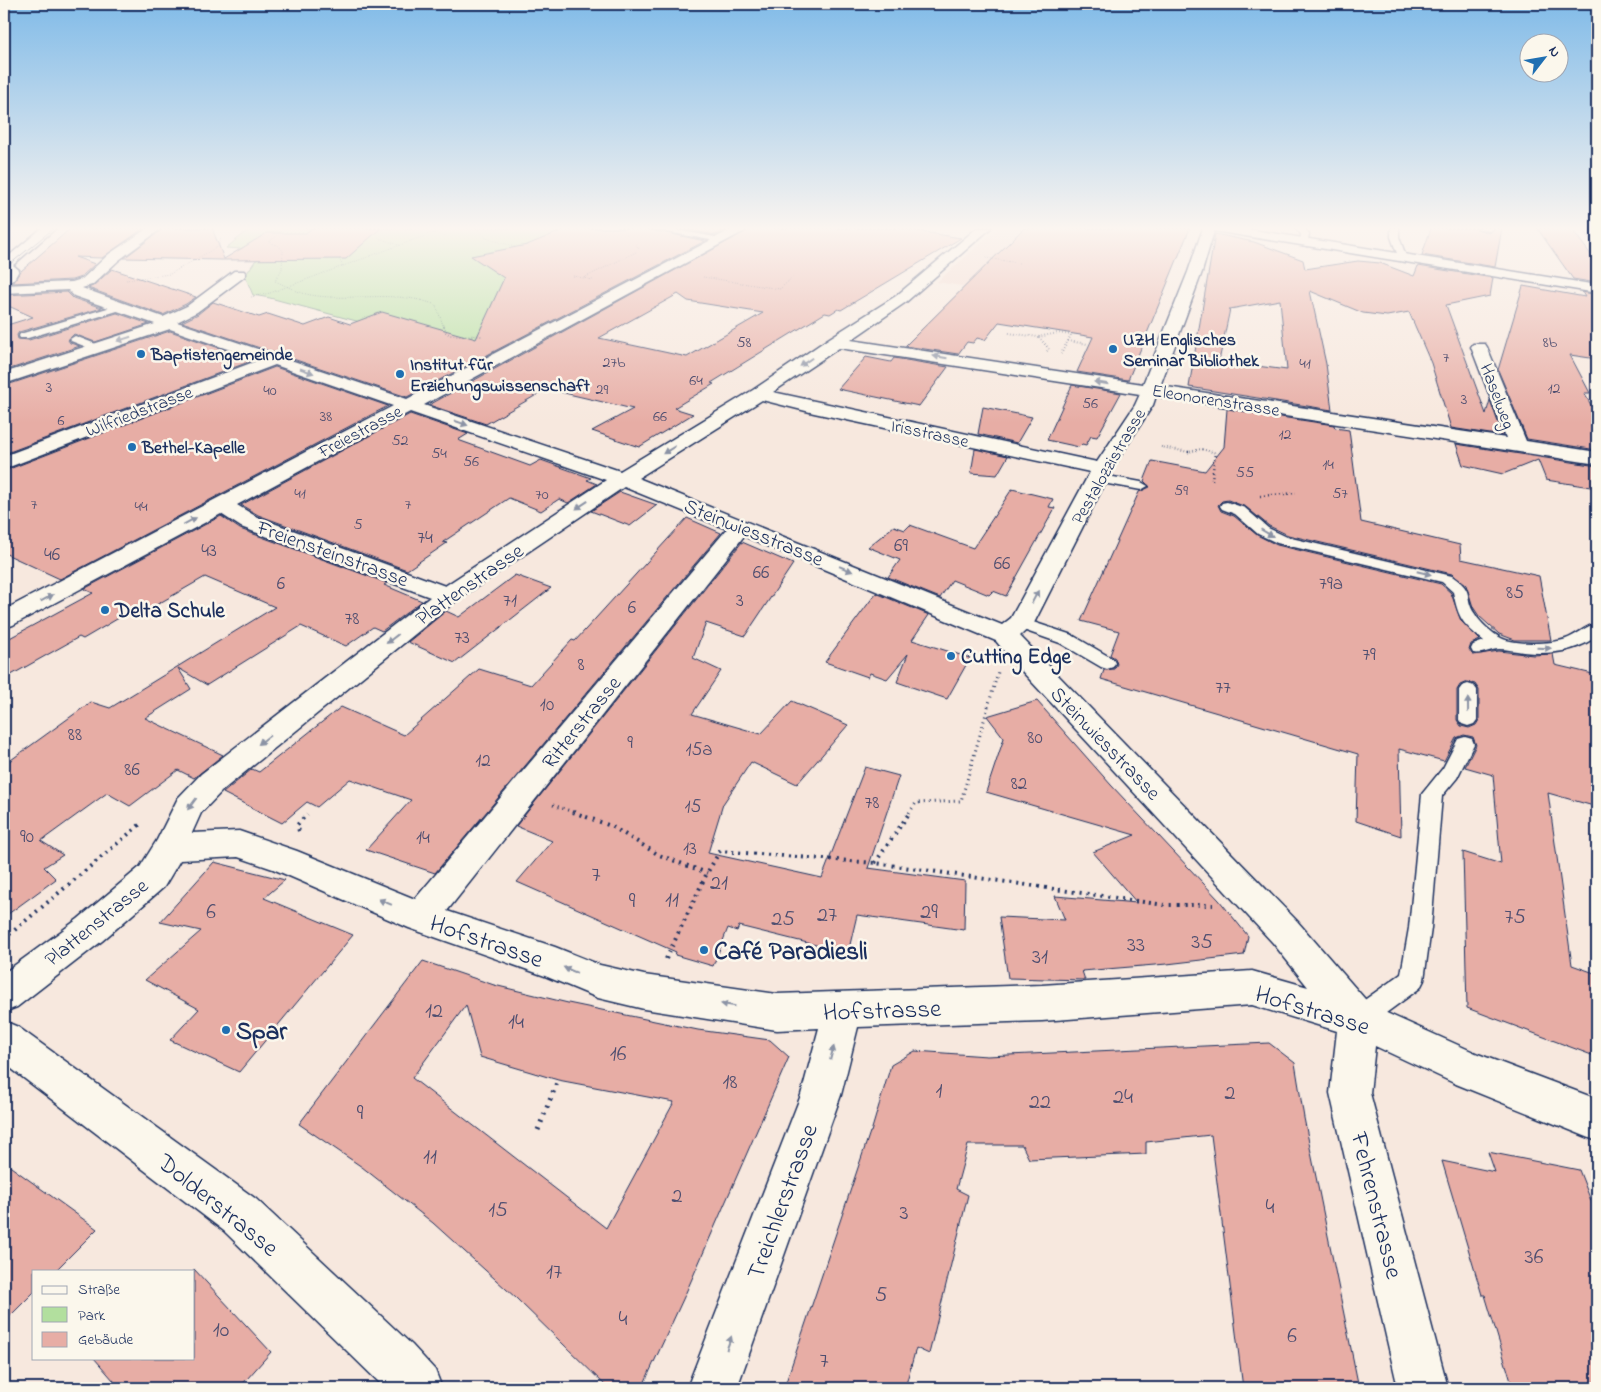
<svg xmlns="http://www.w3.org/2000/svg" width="1601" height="1392" viewBox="0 0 1601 1392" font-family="'Indie Flower',sans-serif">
	<rect width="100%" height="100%" fill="#f7e8de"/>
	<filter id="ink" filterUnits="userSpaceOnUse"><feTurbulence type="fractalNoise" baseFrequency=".02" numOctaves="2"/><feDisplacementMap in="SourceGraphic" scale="10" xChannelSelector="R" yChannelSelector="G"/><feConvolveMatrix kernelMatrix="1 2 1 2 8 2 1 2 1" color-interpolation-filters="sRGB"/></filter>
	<g filter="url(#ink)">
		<path fill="#f2d6cd" d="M998,228h120l-78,71 -103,-17z"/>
		<path fill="#b2df9e" stroke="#66877e" d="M251,228h380l22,38 -140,76 -122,-4 -16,-12 -105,-28 -17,-3 -8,-19 10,-15 16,-10 -45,-3z"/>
		<g fill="#e7ada5" stroke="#1b2f5e" fill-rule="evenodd">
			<path d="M71,228h73l-42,30 -27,-1 20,7 -14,13 -9,3 -60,3 9,-12z"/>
			<path d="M164,228h48l12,31 43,-26h39l6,-5h69l-35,31 -124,1 -98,-2z"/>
			<path d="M568,228h76l61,13 -298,156 -225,-75 16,-8 15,-12 46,15 9,-3 37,12 24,-9 21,7 32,-12 94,27 28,-61 -33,-22 56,-11z"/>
			<path d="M677,228h52l-13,7z"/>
			<path d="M752,228h146l63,10 -120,72 -3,-1 -8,5 -5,-1 -114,70 3,1 -40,24 19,6 -54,33 -47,-16 41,-22 -86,-20 -61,35 -57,-19zM678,294l10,7 75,12 -76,44 -88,-19z"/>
			<path d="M1024,228h166l-62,152 -51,-8 16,-35 -94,-15 -14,18 -8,-2 -4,5 -6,-1 -9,12 -53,-8z"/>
			<path d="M1431,228h44l14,5 6,-5h7l-7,39 -73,-12z"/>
			<path d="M1537,228h34l26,35v20l-24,-4z"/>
			<path d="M1215,234l39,8 49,18 2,9 53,-8 22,2 34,13 4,-10 75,12 -3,18 -44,9 40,109 4,-14 13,36 -52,-8 -20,-65 -22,-51 -22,4 -24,-3 -53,-22 16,73 6,46 -143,-23zM1280,300l7,70 -68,-9 11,-52z"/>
			<path d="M112,269l84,28 -10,7 -23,11 -75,-27 5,-2z"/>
			<path d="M1523,286l62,11 -3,-5 15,3v64l-27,-4 20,38h-6l13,22v35l-70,-11 -29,-69z"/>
			<path d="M67,292l6,6 29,10 -83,24 -2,3 1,4 11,1 88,-27 32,11 -54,18 -21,-8 -6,6 2,3 10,3 -76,25v-45l29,-9 -29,-13v-9z"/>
			<path d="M170,331l84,29 -250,94v-68z"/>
			<path d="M866,357l25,5 3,-4 54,9 -29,39 -81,-17z"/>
			<path d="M275,367l113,39 -328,173 -56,-26v-82z"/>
			<path d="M1072,385l49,8 -24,44 -6,-1 -5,9 -4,-1 -3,3 -32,-7z"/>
			<path d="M983,407l49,10 -15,26 -39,-9z"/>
			<path d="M1227,409l107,16 1,3 14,2 12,92 99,23 1,14 78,17 12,64h-36l-16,-6 -20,-18 -6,-9 -7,-22 -14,-11 -164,-39 -19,-9 -23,-19 -18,-7 -6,1 -4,4 3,6 13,5 23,19 20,10 164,39 10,9 10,28 19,19 -9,4 -2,6 4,5 26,-4 34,4 20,-1 2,11 42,10v132l-49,-14 24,172 25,9v83l-130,-49 -4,-156 38,12 -8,-89 -28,-8 11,-22 -3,-8 -9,-2 -8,3 -12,23 -45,-12 2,87 -45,-15 2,-67 -257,-75 3,-9 10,-1 3,-5 -2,-6 -5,-3 9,-24 -38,-10 58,-129 11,-5 -6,-6 8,-20 53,10 19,-24zM1467,682l8,2 4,6v30l-3,5 -7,3 -8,-2 -4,-6v-30l3,-5z"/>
			<path d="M410,414l58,20 -10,6 72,26 11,-6 50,18 -4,2 10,4 -29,19 -9,-4 -18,12 -32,-13 -66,44 4,1 -40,27 -149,-55 -17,-10z"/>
			<path d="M1456,444l141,22v22l-51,-8 -8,-20 -35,14 -40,-9z"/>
			<path d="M975,449l33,7 -11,19 -26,-2z"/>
			<path d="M1012,489l41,10 -4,8 6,1 -49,88 -13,-5 -4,4 -37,-15 -12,18 -52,-21 12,-17 -32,-13 26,-21 11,4 5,-5 63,23z"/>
			<path d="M620,492l37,13 -27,21 -39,-15z"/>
			<path d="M221,516l19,13 147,54 -3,2 38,16 -40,30 -9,-4 -27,19 -45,-20 -94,59 -29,-17 13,21 -46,29 78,37 -29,23 -16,-8 -48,36 -23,-13 -66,48 22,14 -19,12 12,12 -52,38v-152l87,-63 19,6 165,-101 -70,-30 -68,39 -8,-4 -46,27 -4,-2 -75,42v-38l89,-48 -9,-4z"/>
			<path d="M687,518l34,15 -286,340 -69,-23 45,-50 -61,-21 -33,28 -10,-5 -25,21 -59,-30 29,-24 7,3 82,-65 63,28 75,-66 52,16 41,-45 3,1z"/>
			<path d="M742,542l51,22 -48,72 -39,-13 -13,35 28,13 -29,43 69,20 31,-33 56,24 -51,59 -46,-22 -28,42 -15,49 114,25 43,-111 34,9 -31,92 97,13 -1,49 -107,-15 -9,38 -109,-27 -2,5 -9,-3 -15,38 -38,-11 1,-3 -159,-70 35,-41 -36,-15z"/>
			<path d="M515,575l36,13 -96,75 -47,-21 38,-31 13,6z"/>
			<path d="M876,593l53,22 -17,25 58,18 -23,41 -50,-17 11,-28 -21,25 -17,-6 -2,4 -43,-15z"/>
			<path d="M1037,701l74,84 108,115 29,36 -4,19 -77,9 -85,7 3,9 -77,-2 -9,-61 66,3 -10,-24 82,7 -44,-51 42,-17 -149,-43 18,-54 -17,-22z"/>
			<path d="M214,862l71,18 -21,18 89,37 -114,137 -69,-32 29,-31 -54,-29 56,-49 -41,-9z"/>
			<path d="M423,961l71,24 74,18 130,27 72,10 19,17 -105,240 -42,91h-34l-92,-90 -83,-75 -71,-56 -63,-43zM466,1005l14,52 78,23 116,22 -68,126 -194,-150z"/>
			<path d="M1269,1043l26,20 9,55 55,270h-116l-32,-253 -65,7v12l-117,5 -7,-14h-54l-12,44 12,6 -39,159 -13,-6 -11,40h-121l86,-256h1l20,-67 24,-14 72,5z"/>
			<path d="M1488,1152l91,18 18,46v172h-84l-28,-93h-3l-40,-134 53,11z"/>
			<path d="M4,1162l93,67 -42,42h-21v21l-30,30z"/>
			<path d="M194,1269l77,83 -32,36h-119l-26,-30h100z"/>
		</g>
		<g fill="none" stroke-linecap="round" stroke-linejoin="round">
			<defs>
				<g id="service">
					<path d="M646,228h19l56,10 4,2 -4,2z"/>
					<path d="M1295,228h9l5,6 -2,12 -7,-2 1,-10z"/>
					<path d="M1391,228h8v9l8,22 -1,2 -7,-2 -8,-22z"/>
					<path d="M1477,228h15l1,1 -4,2z"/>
					<path d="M121,304l5,3 -2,2 -96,29h-8l-1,-2 1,-2z"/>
					<path d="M75,336l26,10 1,2 -5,3 -26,-10 -1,-2z"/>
					<path d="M1097,474l44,8 7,4 -7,4 -49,-9 -1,-3z"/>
					<path d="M1227,502l18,6 23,20 19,9 165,39c24,16 11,21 23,38 5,9 17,19 26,24 13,7 51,6 65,1 11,-4 20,-13 31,-16v13c-21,16 -48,19 -74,16 -8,-1 -16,-3 -24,-3 -9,0 -16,6 -26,4l-2,-4 2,-4 11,-4c-22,-18 -25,-21 -31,-49l-11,-10 -165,-39 -19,-9 -23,-20 -13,-5 -2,-3 2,-3z"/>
					<path d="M1021,618l51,17 41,24 2,4 -2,4 -6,2 -6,-2 -41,-24 -45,-16 -2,-4 2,-4z"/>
					<path d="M1468,684l6,2 3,4v30l-3,4 -6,2 -6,-2 -3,-4v-30l3,-4z"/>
					<path d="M1465,737l7,2 2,5 -17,34 -15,18 -11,132 -7,52 -4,8 -53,39 -9,3 -9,-3 -3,-8 3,-8 52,-37 8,-46 13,-134 21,-26 15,-29z"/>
				</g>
				<g id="minor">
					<path d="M148,228h14l-43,32 -27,25 -10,3 81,29 24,-11 47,-35h10l2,3 -2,3 -47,35 -20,10 230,77 327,-171h16l-326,177 196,66 133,-81 75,-51 68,-43 81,-68h14l-85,74 -55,38 292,44 45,-112 15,-44h38l356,57v8l-383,-62 -12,41 -42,114 346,52 -35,-91 2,-3h12l2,3 39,94 71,11v12l-441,-68 -3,9 -41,64 -78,154 -14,13 277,285 74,85 107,48 119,45v42l-141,-57 -81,-38 -5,47 78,295h-50l-68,-295 7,-62 -85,-26 -210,16 -184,6 -17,68 -104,293h-50l114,-293 18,-67 -42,2 -133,-21 -46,-11 -53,-22 -136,-48 -136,-59 -35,-12 -58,3 -16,27 -62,54 -85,66 -13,5v-39l74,-54 62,-52 17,-27 21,-42 23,-24 229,-177 -189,-70 -20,-13 -208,111 -9,3v-18l389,-204 -118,-41 -271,104v-13l255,-96 -89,-31 -166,55v-11l151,-49 -81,-28 -6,-6 -64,3v-8l68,-3 10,-3 27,-25zM839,348l301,46 -5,11 -38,57 -324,-70zM762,400l52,13 276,59 -79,146 -9,7 -364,-147zM410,412l196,68 -161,106 -188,-69 -20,-12zM624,487l103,42 -312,370 -118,-48 -58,-20 -47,2 9,-20 22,-23 234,-190zM744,536l252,105 12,15 265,287 35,44 -56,-16 -210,14 -265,9 -133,-19 -44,-10 -45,-18 -108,-36z"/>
					<path d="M1583,228h12l2,3v12l-4,-1z"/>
					<path d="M4,1021l14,6 238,172 156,146 23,25 7,18h-57l-161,-157 -220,-168z"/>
				</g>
				<path id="secondary" d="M42,228h14l-43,37 6,5c-4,8 -6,12 -15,14v-24z"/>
			</defs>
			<use href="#service" stroke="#1b2f5e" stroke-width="3"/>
			<use href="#minor" stroke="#1b2f5e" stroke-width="3"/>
			<use href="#secondary" stroke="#1b2f5e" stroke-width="3"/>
			<g stroke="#1b2f5e" stroke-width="1" stroke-dasharray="0.5 2" stroke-linecap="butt">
				<path d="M271,228v2l10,2 -12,10 10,4 4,5 -1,18 -7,12c12,5 23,12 36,14 42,7 84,-6 125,10l8,23"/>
				<path d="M477,228l9,10 30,9"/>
				<path d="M621,228l7,7"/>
				<path d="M432,233l13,3"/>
				<path d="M378,238l21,7"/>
				<path d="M986,258l33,5"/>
				<path d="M339,259l4,7"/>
				<path d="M573,276l20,4"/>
				<path d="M703,277l77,12 15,-14"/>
				<path d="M584,278l52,-26 3,-3 -4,-6"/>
				<path d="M126,280l44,-6 49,-28 2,-9"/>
				<path d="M251,297l19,-4 176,-65"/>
			</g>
			<g stroke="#1b2f5e" stroke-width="2" stroke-dasharray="0.5 2.5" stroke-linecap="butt">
				<path d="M444,326l2,6 4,3 33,1"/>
				<path d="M1009,333l29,4 20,-4 13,2 -10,19"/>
				<path d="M1039,337l10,12 -2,2"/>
				<path d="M1068,341l20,3"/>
				<path d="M1161,447l28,5 12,-3 15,4"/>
			</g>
			<g stroke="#1b2f5e" stroke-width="2.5" stroke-dasharray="1 3" stroke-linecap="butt">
				<path d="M1188,452h2"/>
				<path d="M1212,480l3,-28"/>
				<path d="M1260,496l36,-3"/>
			</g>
			<g stroke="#1b2f5e" stroke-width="3" stroke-dasharray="1 4" stroke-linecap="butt">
				<path d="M553,805l23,8"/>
				<path d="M909,813l7,-10 45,-2 37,-129"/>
			</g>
			<g stroke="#1b2f5e" stroke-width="4" stroke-dasharray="2 5" stroke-linecap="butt">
				<path d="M573,812l38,14 48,29 48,18"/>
				<path d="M299,831l-2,-6 10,-11"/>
				<path d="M1595,859h2"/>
				<path d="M875,863l35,-51"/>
				<path d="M4,939l139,-117"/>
				<path d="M666,959l41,-86 13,-22 155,12 290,42h48"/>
			</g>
			<path stroke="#1b2f5e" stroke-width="5" stroke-dasharray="2 6" stroke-linecap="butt" d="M538,1130l20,-50"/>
			<use href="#service" fill="#fbf7ec" fill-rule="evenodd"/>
			<use href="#minor" fill="#fbf7ec" fill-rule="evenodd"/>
			<use href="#secondary" fill="#fbf7ec" fill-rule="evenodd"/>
			<path stroke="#1b2f5e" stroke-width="1" d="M4,269l50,-41"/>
		</g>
		<defs><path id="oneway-solid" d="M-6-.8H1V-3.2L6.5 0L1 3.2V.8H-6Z" transform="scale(1.25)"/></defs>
		<g fill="#8b93a5">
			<use href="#oneway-solid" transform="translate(124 339) rotate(162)"/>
			<use href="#oneway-solid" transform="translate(940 357) rotate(-171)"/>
			<use href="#oneway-solid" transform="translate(806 362) rotate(145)"/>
			<use href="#oneway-solid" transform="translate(307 371) rotate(19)"/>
			<use href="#oneway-solid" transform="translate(1101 383) rotate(-171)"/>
			<use href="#oneway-solid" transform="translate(461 423) rotate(19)"/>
			<use href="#oneway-solid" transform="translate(669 450) rotate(148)"/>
			<use href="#oneway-solid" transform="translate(582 505) rotate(146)"/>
			<use href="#oneway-solid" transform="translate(190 521) rotate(-28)"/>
			<use href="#oneway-solid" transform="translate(1267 533) rotate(30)"/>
			<use href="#oneway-solid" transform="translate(846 569) rotate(22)"/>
			<use href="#oneway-solid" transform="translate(1424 573) rotate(13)"/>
			<use href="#oneway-solid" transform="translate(1035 597) rotate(-62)"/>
			<use href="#oneway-solid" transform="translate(47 598) rotate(-28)"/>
			<use href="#oneway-solid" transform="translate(392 639) rotate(142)"/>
			<use href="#oneway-solid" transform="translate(1544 648) rotate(1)"/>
			<use href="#oneway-solid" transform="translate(1468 705) rotate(-91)"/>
			<use href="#oneway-solid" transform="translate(264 740) rotate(142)"/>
			<use href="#oneway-solid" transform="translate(192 804) rotate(127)"/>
			<use href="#oneway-solid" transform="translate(385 902) rotate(-157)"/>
			<use href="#oneway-solid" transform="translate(570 970) rotate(-157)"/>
			<use href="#oneway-solid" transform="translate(728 1005) rotate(-171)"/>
			<use href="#oneway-solid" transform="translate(832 1053) rotate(-75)"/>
			<use href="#oneway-solid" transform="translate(729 1343) rotate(-70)"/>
		</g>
	</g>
	<linearGradient id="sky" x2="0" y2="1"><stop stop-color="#81bbe8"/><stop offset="0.54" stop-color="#fbf5f0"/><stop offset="1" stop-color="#fbf5f0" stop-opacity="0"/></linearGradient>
	<rect width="1601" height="423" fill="url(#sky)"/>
	<g fill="#1f6fb2" stroke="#fbf7ec" stroke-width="2">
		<circle cx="1113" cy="349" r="5"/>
		<circle cx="141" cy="354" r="5"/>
		<circle cx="400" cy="374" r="5"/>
		<circle cx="132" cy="447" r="5"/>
		<circle cx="105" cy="610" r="5"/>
		<circle cx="951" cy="656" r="5"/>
		<circle cx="704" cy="950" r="5"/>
		<circle cx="226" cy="1030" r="5"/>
	</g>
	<g text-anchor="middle" stroke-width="5" stroke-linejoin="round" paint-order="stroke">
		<g font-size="16" fill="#4e4e70">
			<text x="744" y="347">58</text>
			<text x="1550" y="347">8b</text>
			<text x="1446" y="362">7</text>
			<text x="614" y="367">27b</text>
			<text x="1305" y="368">41</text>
			<text x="696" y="385">64</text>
			<text x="49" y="392">3</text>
			<text x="1554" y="393">12</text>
			<text x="602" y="394">29</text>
			<text x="270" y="395">40</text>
			<text x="1464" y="404">3</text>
			<text x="1090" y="408">56</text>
			<text x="326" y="421">38</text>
			<text x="660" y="421">66</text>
			<text x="61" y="425">6</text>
			<text x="1285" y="439">12</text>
			<text x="400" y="445">52</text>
			<text x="439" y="458">54</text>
			<text x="471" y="466">56</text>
			<text x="1328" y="469">14</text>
			<text x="1245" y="477">55</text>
			<text x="1181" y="495">59</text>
			<text x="300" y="498">41</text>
			<text x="1340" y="498">57</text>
			<text x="542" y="499">70</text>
			<text x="34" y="509">7</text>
			<text x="408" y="509">7</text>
			<text x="141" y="511">44</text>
			<text x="358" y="529">5</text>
		</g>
		<g font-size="18" font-weight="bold" fill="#1b2f5e" stroke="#fbf7ec" text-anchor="start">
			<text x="1123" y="345">UZH Englisches<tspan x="1123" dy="21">Seminar Bibliothek</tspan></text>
			<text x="151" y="360">Baptistengemeinde</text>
			<text x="410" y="370">Institut für<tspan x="410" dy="21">Erziehungswissenschaft</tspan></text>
			<text x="142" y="453">Bethel-Kapelle</text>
		</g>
		<g font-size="18" fill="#1b2f5e" stroke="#fbf7ec">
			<text transform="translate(1498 396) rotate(69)" y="6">Haselweg</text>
			<text transform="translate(1216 400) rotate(9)" y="6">Eleonorenstrasse</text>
			<text transform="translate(139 411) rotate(-21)" y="6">Wilfriedstrasse</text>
			<text transform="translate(360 431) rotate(-28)" y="6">Freiestrasse</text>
			<text transform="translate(930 433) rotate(12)" y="6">Irisstrasse</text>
			<text transform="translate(1108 466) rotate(-60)" y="6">Pestalozzistrasse</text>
		</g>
		<g font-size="19" fill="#4e4e70">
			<text x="425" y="543">74</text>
			<text x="901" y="551">69</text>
			<text x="209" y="556">43</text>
			<text x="52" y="560">46</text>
			<text x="1002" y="569">66</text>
			<text x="761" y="578">66</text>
			<text x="281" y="589">6</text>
			<text x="1331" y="589">79a</text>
			<text x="1515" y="598">85</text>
			<text x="510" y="606">71</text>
			<text x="740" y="606">3</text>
			<text x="632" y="613">6</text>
			<text x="352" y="624">78</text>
			<text x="462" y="643">73</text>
			<text x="1369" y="660">79</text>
			<text x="581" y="670">8</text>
			<text x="1223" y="693">77</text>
			<text x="547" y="710">10</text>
			<text x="75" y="740">88</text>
			<text x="1035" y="743">80</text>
			<text x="630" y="748">9</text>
			<text x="699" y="755">15a</text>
			<text x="483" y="766">12</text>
			<text x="132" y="775">86</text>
			<text x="1019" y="789">82</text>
			<text x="872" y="808">78</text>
			<text x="693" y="812">15</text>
			<text x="27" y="842">90</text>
			<text x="423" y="843">14</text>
			<text x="690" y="854">13</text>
		</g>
		<g font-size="21" fill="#1b2f5e" stroke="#fbf7ec">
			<text transform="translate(754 532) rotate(22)" y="7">Steinwiesstrasse</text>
			<text transform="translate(333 553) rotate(20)" y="7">Freiensteinstrasse</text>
			<text transform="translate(469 584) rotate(-35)" y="7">Plattenstrasse</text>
			<text transform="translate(581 722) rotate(-51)" y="7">Ritterstrasse</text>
			<text transform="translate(1106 743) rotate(46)" y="7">Steinwiesstrasse</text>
			<text transform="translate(96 922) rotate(-39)" y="7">Plattenstrasse</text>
		</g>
		<g font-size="21" font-weight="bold" fill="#1b2f5e" stroke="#fbf7ec" text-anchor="start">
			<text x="115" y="617">Delta Schule</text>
			<text x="961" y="663">Cutting Edge</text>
		</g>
		<g font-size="22" fill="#4e4e70">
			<text x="596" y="881">7</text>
			<text x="719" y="889">21</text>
			<text x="672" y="906">11</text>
			<text x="632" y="907">9</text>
			<text x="211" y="918">6</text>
			<text x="929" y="918">29</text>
			<text x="827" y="921">27</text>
			<text x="1515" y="923">75</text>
			<text x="783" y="925">25</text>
			<text x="1202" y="948">35</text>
			<text x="1136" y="951">33</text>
			<text x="1040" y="963">31</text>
			<text x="434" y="1017">12</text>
			<text x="516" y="1028">14</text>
			<text x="618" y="1060">16</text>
			<text x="730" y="1088">18</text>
			<text x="939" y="1097">1</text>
			<text x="1230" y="1099">2</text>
			<text x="1123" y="1103">24</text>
			<text x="1040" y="1108">22</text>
			<text x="360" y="1119">9</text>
			<text x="430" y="1163">11</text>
			<text x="677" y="1202">2</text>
			<text x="1270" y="1213">4</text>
			<text x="498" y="1216">15</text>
			<text x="904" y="1219">3</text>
			<text x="1534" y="1263">36</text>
			<text x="554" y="1278">17</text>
			<text x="881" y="1301">5</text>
			<text x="623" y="1325">4</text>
			<text x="221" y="1336">10</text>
			<text x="1292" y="1342">6</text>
			<text x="824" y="1367">7</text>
		</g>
		<g font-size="25" fill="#1b2f5e" stroke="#fbf7ec">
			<text transform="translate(487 940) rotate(19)" y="9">Hofstrasse</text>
			<text transform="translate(882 1009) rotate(-2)" y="9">Hofstrasse</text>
			<text transform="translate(1313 1009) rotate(17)" y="9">Hofstrasse</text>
			<text transform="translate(781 1201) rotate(-70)" y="9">Treichlerstrasse</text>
			<text transform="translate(219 1204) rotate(39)" y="9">Dolderstrasse</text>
			<text transform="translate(1378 1205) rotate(76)" y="9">Fehrenstrasse</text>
		</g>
		<g font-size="25" font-weight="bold" fill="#1b2f5e" stroke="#fbf7ec" text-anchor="start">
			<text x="714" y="959">Café Paradiesli</text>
			<text x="236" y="1039">Spar</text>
		</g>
	</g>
	<rect width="1601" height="1392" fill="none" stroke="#fbf7ec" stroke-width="20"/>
	<rect x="10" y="10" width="1581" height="1372" fill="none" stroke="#1b2f5e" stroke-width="2" filter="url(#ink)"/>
	<rect x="32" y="1270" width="162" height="90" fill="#fbf7ec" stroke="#a1a7b3"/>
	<rect x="42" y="1286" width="25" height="8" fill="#fbf7ec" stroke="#a1a7b3"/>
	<text x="78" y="1294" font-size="15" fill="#1b2f5e">Straße</text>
	<rect x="42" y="1307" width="25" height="15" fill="#b2df9e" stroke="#a1a7b3"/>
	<text x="78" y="1320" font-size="15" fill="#1b2f5e">Park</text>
	<rect x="42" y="1332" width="25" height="15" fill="#e7ada5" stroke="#a1a7b3"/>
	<text x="78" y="1344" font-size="15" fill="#1b2f5e">Gebäude</text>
	<g transform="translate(1544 58) rotate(59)"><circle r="24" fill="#fbf7ec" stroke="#a1a7b3"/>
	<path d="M0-4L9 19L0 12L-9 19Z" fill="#1f6fb2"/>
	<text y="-8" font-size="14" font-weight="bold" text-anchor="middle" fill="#1b2f5e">N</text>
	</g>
</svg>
